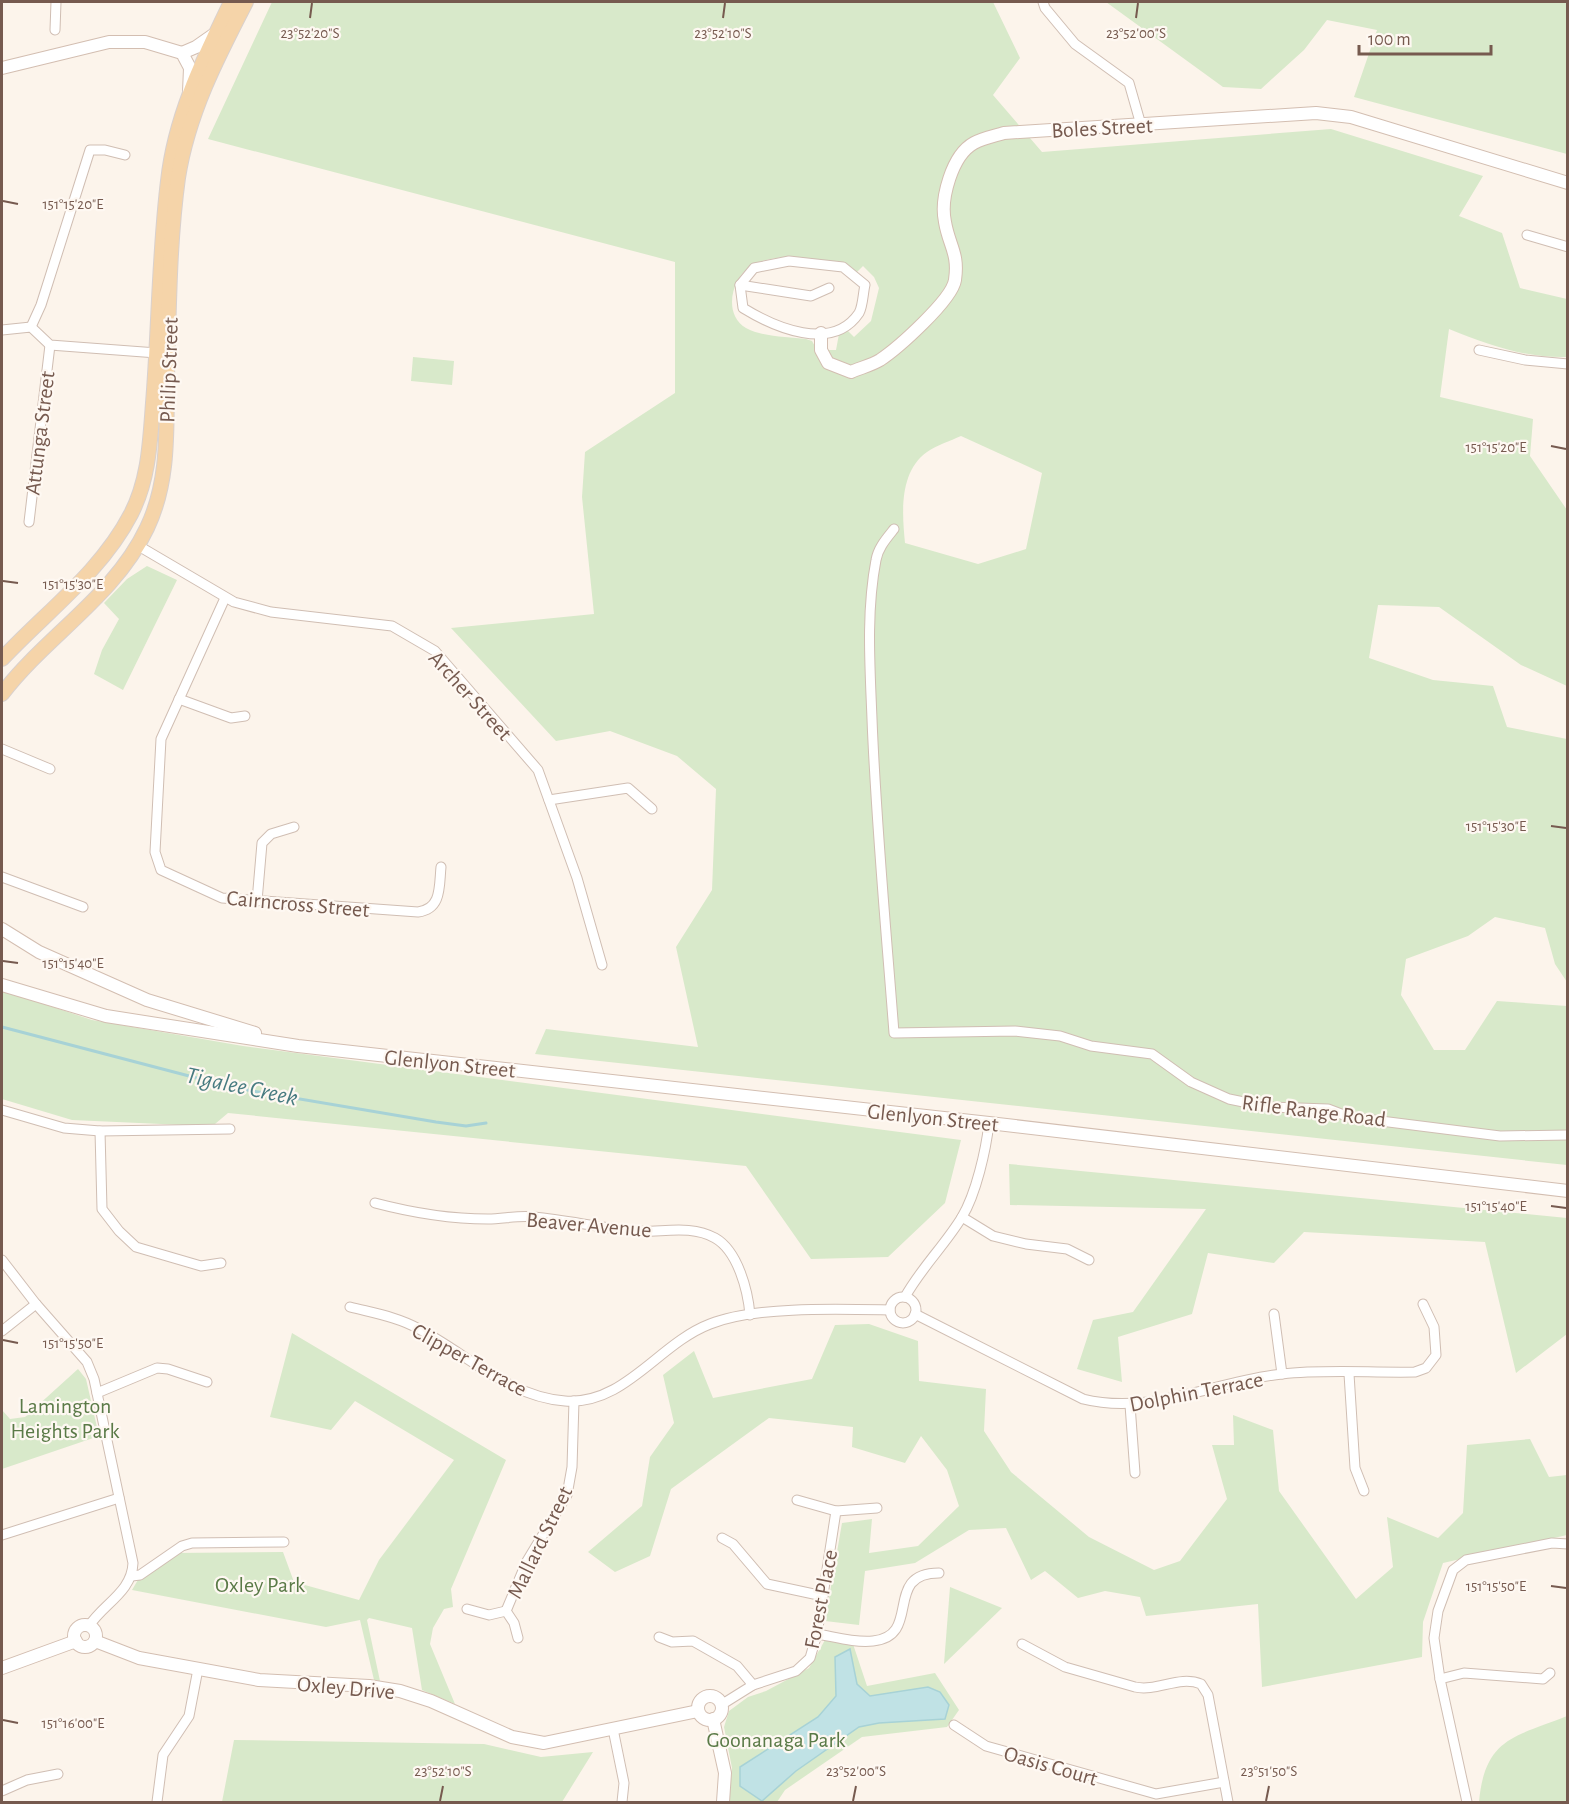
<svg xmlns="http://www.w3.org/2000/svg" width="1569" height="1804" viewBox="0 0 1569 1804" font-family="'Alegreya Sans',sans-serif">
	<rect width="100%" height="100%" fill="#fcf4eb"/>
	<g fill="#d8e9ca" fill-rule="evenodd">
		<path d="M272,2h721l27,56 -27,37 49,57 289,-23 152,47 -24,40 43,17 18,55 47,11v58c-43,1 -78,-12 -118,-28l-9,68 93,22 -3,37 37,54v176l-46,-21 -82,-58 -61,-2 -9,53 64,22 60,6 14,41 60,12v243l-12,-18 -10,-36 -50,-11 -27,19 -62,23 -5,36 33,55h31l32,-49 70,5v159l-1032,-111 11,-25 152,18 -22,-100 36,-57 4,-101 -39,-33 -67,-25 -54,10 -105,-113 143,-14 -12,-117 3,-45 90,-59v-131l-467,-123zM782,257l54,6 21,9 6,-6 11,11 5,11 -8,33 -17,16 -8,-8 -7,5 -3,16h-19l-5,-9 -6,-2c-18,-2 -44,-2 -60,-11 -23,-13 -15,-50 5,-62 9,-6 21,-7 31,-9zM961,436l81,37 -16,76 -48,15 -73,-21c-3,-30 -6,-71 22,-91 10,-7 23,-11 34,-16z"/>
		<path d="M1106,2h461v152l-213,-57 23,-67 -50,-10 -23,30 -43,39 -38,-2z"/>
		<path d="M413,357l41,4 -2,24 -41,-4z"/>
		<path d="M147,566l30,14 -54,110 -29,-16 8,-24 17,-31 -15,-16 23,-24z"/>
		<path d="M2,990l90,30 151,26 718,94 -16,63 -57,54 -77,2 -65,-93 -518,-53 -13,11 -9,2 -134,-6 -70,-21z"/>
		<path d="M1009,1164l558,54v116l-51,39 -31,-131 -181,-10 -30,31 -66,-10 -16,61 -74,23 4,45 -45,-13 16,-49 40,-8 73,-103 -196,-4z"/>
		<path d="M869,1324l49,17 1,40 67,8 -2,42 27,41 78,65 65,33 26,-9 47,-62 -15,-54h22l-1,-30 40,15 6,61 77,108 37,-32 -6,-50 51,21 25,-25 4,-68 63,-6 19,38 18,-2v60l-124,28 -20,59 -1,35 -160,30 -4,-83 -112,12 -6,-19 -35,-6 -27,7 -33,-27 -14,9 -25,-52 -37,2 -54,33 -50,8 -6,54 -34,-4 17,-98 30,-4 -3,34 49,-7 41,-40 -12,-36 -26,-34 -16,27 -53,-16 1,-20 -84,-9 -98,71 -21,67 -35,16 -27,-20 54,-46 8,-49 24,-34 -11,-48 31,-24 19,47 99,-19 23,-54z"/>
		<path d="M292,1333l214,127 -55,129 2,18 -9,2 -11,19 -3,16 25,60 -33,-14 -10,-62 -43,-10 -2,2 13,61 -6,-1 -14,-60 -34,7 -194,-37 7,-12 33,-25 111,-1 11,30 65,18 20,-40 75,-100 -99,-59 -24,29 -61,-13z"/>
		<path d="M78,1369l8,10 13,57 -97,33v-59l8,9 15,-2z"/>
		<path d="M950,1587l52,21 -58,56z"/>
		<path d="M825,1640l28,4 14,42 68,-13 24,37 -12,17 -85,10 -77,53 -8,12h-48l3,-34 -8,-41 5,-16 19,-14 18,-6 43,-23z"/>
		<path d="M1567,1716v86h-88c6,-65 36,-65 88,-86z"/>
		<path d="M234,1740l250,4 57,13 52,-5 -31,50h-340z"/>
	</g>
	<path fill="#c0e2e5" stroke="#a7d2d6" stroke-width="1.5" d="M850,1649l7,35 13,12 58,-9 12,5 9,13 -4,14 -66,4 -20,4 -63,44 -34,30 -22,-15v-19l78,-50 18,-21 -1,-39z"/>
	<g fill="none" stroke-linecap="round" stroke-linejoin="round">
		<path stroke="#a7d2d6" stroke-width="3" d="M2,1027l233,61 201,34 30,4 20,-3"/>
		<defs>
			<g id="street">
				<path d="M1043,2l2,6 30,36 54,39 12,42"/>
				<path d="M55,30l1,-28"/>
				<path d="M1527,235l41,12"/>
				<path d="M789,261l54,6 22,18c-2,8 -2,21 -6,28 -27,40 -85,14 -116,-5l-3,-23 14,-17z"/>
				<path d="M740,285l71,11 18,-8"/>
				<path d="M31,327l10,-22 49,-155h15l20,5"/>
				<path d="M2,330l29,-3 19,18 107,8"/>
				<path d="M1479,350l46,10 43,4"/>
				<path d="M29,522l21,-177"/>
				<path d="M894,529c-8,10 -16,19 -18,31 -10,52 -6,107 -4,159 4,105 14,209 22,314l121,-2 45,5 31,10 61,8 39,28 38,17 39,8 60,2 21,8 151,19 68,-1"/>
				<path d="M137,545l97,57 37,10 121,14 43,25 103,119 39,108 25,87"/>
				<path d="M225,598l-64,141 -6,113 6,18 61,28 196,14c24,-3 21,-26 23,-45"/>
				<path d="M179,699l52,19 14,-2"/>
				<path d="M2,749l48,20"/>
				<path d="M549,800l79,-12 24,21"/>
				<path d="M2,877l81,30"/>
				<path d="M257,901l5,-58 9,-9 23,-7"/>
				<path d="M2,1110l62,18 36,3 130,-2"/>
				<path d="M100,1131l2,78 17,22 17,16 65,19 20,-3"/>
				<path d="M375,1203c38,10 74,16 113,16 15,0 31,-4 46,-2 33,3 66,11 100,14 27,2 56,-7 81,7 23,13 33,53 35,77"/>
				<path d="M962,1217l31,19 33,8 41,5 22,11"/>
				<path d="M2,1260l34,44 51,58 7,17 39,184c-1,29 -30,41 -44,63"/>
				<path d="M905,1297c16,-29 40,-52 57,-80 14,-23 24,-67 27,-94"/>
				<circle cx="903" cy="1310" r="13"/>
				<path d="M350,1307c23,6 48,10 69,22 48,25 90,68 146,72 60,4 93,-57 145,-77 45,-18 130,-15 180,-14"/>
				<path d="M915,1314l168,85c68,17 132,-18 199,-25 43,-5 90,-1 133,-2l11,-4 10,-13 -2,-28 -11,-23"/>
				<path d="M1274,1314l8,60"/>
				<path d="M2,1331l34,-27"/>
				<path d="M1349,1374l6,94 9,23"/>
				<path d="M97,1393l60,-25 11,1 39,13"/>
				<path d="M1130,1405l5,68"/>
				<path d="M797,1500l39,11 41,-3"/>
				<path d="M2,1535l117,-37"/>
				<path d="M722,1538l11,6 34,40 56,12"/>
				<path d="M132,1576l8,-1 42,-29 10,-3 92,-1"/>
				<path d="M467,1609l22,6 17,-4 8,12 4,15"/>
				<path d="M506,1611l21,-50 40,-66 5,-28 2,-66"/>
				<path d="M817,1634c18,3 38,9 56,7 50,-5 9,-68 66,-68"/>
				<path d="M659,1637l13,5 21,-1 44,25 16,19"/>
				<path d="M1022,1644l43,23 70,20c22,5 44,-12 66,-3l7,11 20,107"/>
				<path d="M1440,1679l-6,-41 4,-27 15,-41 13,-10 86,-17 16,1"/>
				<path d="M721,1705l32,-20 43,-14 14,-13 7,-24 19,-123"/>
				<path d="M954,1725l32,21 170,48 68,-12"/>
				<path d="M613,1729l11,54 -2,19"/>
				<path d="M2,1791l25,-11 31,-6"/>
				<path d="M157,1802l6,-47 26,-39 9,-47"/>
				<path d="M1467,1802l-27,-123 24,-6 79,6 7,-6"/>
			</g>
			<g id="secondary">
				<path d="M182,53l14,-6 20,-14"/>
				<path d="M2,68l107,-26h36l37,11 8,15 -1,24"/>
				<path d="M821,333v17l7,13 23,9c9,-4 21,-7 29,-12 18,-12 72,-60 75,-80 4,-27 -6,-34 -10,-58 -5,-23 7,-67 29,-79 9,-5 20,-7 30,-10l312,-20 35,4 217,66"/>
				<path d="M2,929l37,23 108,48 108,33"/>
				<path d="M2,985l104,31 192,30 691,77 579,68"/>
				<circle cx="85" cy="1636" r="11"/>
				<path d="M95,1641l44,17 120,22 110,6 31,5 31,10 81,36 32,6 154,-32"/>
				<path d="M2,1668l74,-27"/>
				<circle cx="710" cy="1708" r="12"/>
				<path d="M713,1719l12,54 -2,29"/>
			</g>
			<g id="primary">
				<path d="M2,659c44,-47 99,-87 129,-145 18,-35 19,-72 22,-111 6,-74 6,-149 15,-222 7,-65 35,-121 63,-179"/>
				<path d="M2,694c44,-58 113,-98 145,-166 23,-48 19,-100 20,-151 2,-66 2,-134 11,-199 10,-64 39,-120 68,-176"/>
			</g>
		</defs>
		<use href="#street" stroke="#d0beb3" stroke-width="11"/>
		<use href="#secondary" stroke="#d3beb1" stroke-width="14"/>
		<use href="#primary" stroke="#d9d1ce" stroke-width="16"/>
		<use href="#street" stroke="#fff" stroke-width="9"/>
		<use href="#secondary" stroke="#fff" stroke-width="12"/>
		<use href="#primary" stroke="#f5d4a9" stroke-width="14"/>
	</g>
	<path fill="none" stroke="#765a4f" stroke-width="2" d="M310,18l2,-15M723,18l2,-15M1136,18l2,-15M3,201l15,3M1551,446l15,3M3,581l15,2M1551,826l15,2M3,961l15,2M1551,1206l15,2M3,1340l15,3M1551,1586l15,2M3,1720l15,3M440,1801l3,-15M853,1801l3,-15M1266,1801l3,-15"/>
	<g text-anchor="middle" stroke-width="4.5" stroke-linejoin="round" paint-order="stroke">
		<g font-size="22" fill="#765a4f" stroke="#fef8f2">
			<text transform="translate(1102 127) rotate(-3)" y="8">Boles Street</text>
			<text transform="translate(168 370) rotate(-88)" y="8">Philip Street</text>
			<text transform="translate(39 433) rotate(-83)" y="8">Attunga Street</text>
			<text transform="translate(471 695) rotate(48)" y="8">Archer Street</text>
			<text transform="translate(298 903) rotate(5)" y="8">Cairncross Street</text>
			<text transform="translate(450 1063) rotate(6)" y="8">Glenlyon Street</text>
			<text transform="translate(1314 1110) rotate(7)" y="8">Rifle Range Road</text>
			<text transform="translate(933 1117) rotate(6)" y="8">Glenlyon Street</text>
			<text transform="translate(589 1224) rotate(5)" y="8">Beaver Avenue</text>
			<text transform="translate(470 1359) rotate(29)" y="8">Clipper Terrace</text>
			<text transform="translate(1196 1391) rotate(-11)" y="8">Dolphin Terrace</text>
			<text transform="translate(539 1542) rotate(-64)" y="8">Mallard Street</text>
			<text transform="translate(820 1599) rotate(-79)" y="8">Forest Place</text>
			<text transform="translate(346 1687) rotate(5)" y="8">Oxley Drive</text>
			<text transform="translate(1051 1765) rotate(16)" y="8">Oasis Court</text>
		</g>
		<g font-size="22" fill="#5a7a47" stroke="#fef8f2">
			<text x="65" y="1413">Lamington<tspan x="65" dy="25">Heights Park</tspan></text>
			<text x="260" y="1592">Oxley Park</text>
			<text x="776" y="1747">Goonanaga Park</text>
		</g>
		<g font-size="24" font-style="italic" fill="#477b80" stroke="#fef8f2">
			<text transform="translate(242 1086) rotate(12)" y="8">Tigalee Creek</text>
		</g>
	</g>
	<g font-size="15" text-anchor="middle" fill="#765a4f" stroke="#fef8f2" stroke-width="4.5" stroke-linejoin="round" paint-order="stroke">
		<text x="310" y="38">23°52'20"S</text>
		<text x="723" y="38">23°52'10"S</text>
		<text x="1136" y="38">23°52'00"S</text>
		<text x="73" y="209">151°15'20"E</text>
		<text x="1496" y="452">151°15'20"E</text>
		<text x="73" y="589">151°15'30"E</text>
		<text x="1496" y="831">151°15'30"E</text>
		<text x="73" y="968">151°15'40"E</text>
		<text x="1496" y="1211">151°15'40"E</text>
		<text x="73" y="1348">151°15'50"E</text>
		<text x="1496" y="1591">151°15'50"E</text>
		<text x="73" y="1728">151°16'00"E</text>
		<text x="443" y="1776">23°52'10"S</text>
		<text x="856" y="1776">23°52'00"S</text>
		<text x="1269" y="1776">23°51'50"S</text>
	</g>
	<rect width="1569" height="1804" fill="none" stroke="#765a4f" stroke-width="6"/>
	<path d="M1359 45v9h132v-9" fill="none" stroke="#765a4f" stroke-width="3"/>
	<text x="1368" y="45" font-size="18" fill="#765a4f" stroke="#fef8f2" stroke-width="4.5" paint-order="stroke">100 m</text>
</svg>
